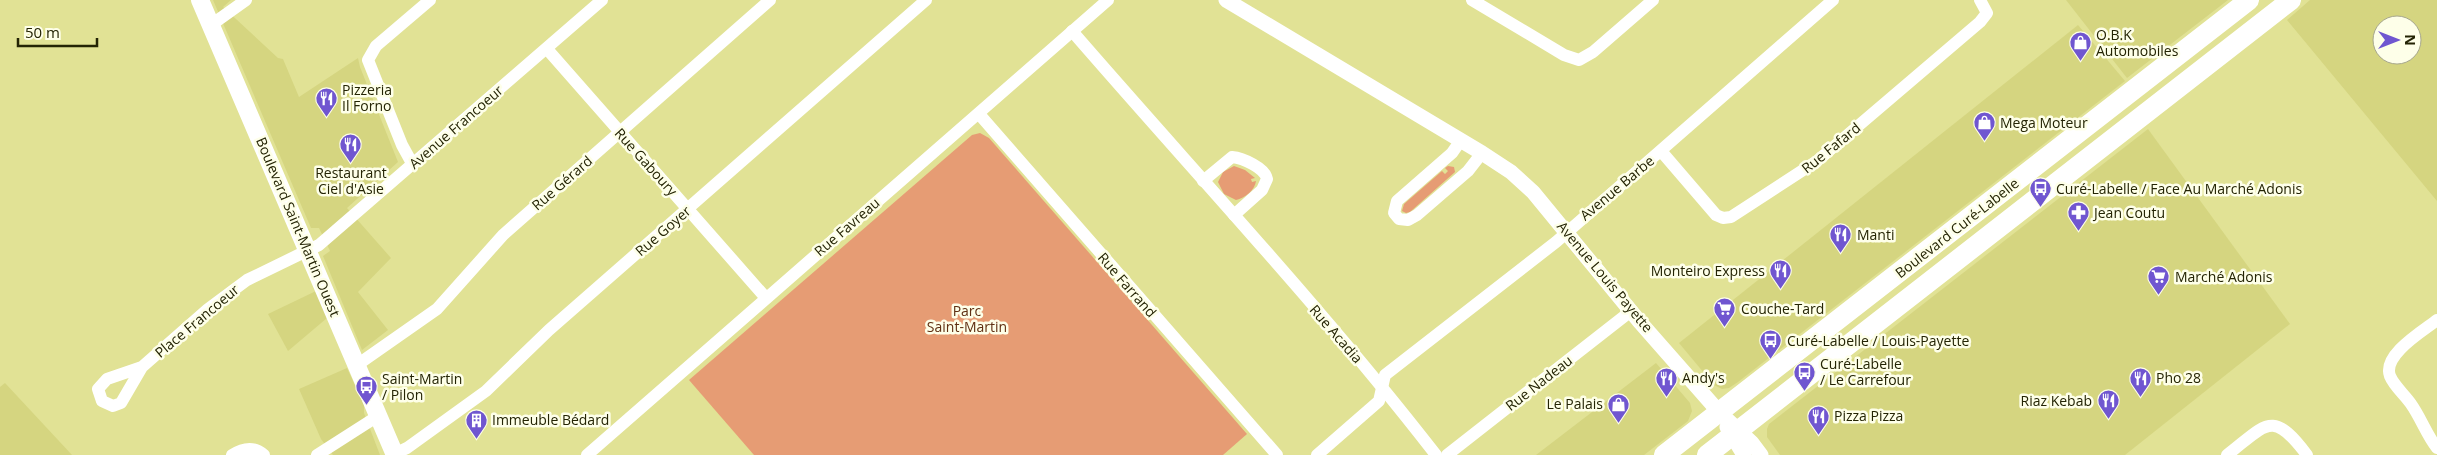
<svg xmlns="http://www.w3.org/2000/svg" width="2437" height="455" viewBox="0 0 2437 455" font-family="'Open Sans',sans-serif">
	<rect width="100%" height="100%" fill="#e1e295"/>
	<g fill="#d5d580" fill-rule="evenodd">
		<path d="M213,0h18l-8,7 55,51 5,1 16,38 59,-39 2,9 38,95 -51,46 44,50 -33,34 30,38 -26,20 -39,-94 7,-5 -11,-23h-8z"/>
		<path d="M2066,0h162l-101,78z"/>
		<path d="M2310,0h127v201l-150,-181zM2382,25h30v30h-30z"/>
		<path d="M2078,25l47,56 -387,301 -9,6 -7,1 -8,-4 -35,-42z"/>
		<path d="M2148,129l142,195 -165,131h-345l-13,-18v-8l2,-5z"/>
		<path d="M316,291l11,27 -39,33 -20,-37z"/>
		<path d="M1656,363l34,40 2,8 -4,10 -44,34h-108z"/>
		<path d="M347,368l17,37v8l16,42h-47l-12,-16 -22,-50z"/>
		<path d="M5,383l67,72h-72v-68z"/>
	</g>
	<g fill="#e69c74">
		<path d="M980,133l9,5 258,296 -24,21h-469l-65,-75 283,-245z"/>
		<path d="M1234,166l11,4 10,8 -4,1 1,3 4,-1c-1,9 -11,17 -20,19l-12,-6 -6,-12 5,-10z"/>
		<path d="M1448,166l6,1 1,5 -45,40 -4,1 -4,-2 2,-7 38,-33 3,3 3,-3 -3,-3z"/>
	</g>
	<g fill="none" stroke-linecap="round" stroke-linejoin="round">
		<g stroke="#fff" stroke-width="12">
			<path d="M1472,0l92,55 15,5 14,-8 60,-52"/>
			<path d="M211,25l35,-25"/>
			<path d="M1072,31c122,141 250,277 364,424"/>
			<path d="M547,49l219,249"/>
			<path d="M979,114l298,341"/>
			<path d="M1461,140l-9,13 -55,48 -3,12 5,6 9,1 9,-5 51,-44 14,-18"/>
			<path d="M1661,151l55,64 7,3 8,-1 86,-56 163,-139 7,-9 -7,-13"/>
			<path d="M413,165l-11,-20 -34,-85 8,-14 54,-46"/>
			<path d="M1203,181l29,-24c11,1 33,11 35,22l-5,11 -28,25"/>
			<path d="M2437,320c-14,11 -55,35 -47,56 4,10 15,19 21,28 10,14 15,30 26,44"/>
			<path d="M357,365l80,-56 66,-74 267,-235"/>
			<path d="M142,367l-35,12 -9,10 4,12 11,5 8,-3 21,-36 66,-58 39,-29 72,-35 283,-245"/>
			<path d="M394,454l13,-6 79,-57 63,-61 377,-330"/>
			<path d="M232,455c11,-7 22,-9 32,0"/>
			<path d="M317,455l61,-39"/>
			<path d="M587,455l521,-455"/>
			<path d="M1317,455l62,-54 6,-26 171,-133 277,-242"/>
			<path d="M1447,455l184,-144"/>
			<path d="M2227,455c39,-30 45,-47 80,0"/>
		</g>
		<g stroke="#fff" stroke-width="15">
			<path d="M1226,0l256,153 29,19 22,20 106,129 80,91 33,31 9,12"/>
			<path d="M1727,427l17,28"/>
		</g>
		<path stroke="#fff" stroke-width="18" d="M200,0l195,455"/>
		<g stroke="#fff" stroke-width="20">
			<path d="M1664,455l585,-455"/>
			<path d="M1707,455l584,-455"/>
		</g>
	</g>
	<defs>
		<symbol id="shop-pin" viewBox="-11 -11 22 30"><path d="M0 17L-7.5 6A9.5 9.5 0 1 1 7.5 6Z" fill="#7056d0" stroke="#feffe9"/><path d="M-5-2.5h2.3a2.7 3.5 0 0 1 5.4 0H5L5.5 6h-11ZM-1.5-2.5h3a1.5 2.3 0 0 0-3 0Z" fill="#fff"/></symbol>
		<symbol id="restaurant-pin" viewBox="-11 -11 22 30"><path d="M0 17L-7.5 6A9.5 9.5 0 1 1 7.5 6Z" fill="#7056d0" stroke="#feffe9"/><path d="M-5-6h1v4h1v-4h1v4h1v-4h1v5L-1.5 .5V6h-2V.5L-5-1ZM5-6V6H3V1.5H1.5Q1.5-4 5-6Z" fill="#fff"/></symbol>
		<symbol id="bus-pin" viewBox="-11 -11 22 30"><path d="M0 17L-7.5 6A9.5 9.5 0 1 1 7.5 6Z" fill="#7056d0" stroke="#feffe9"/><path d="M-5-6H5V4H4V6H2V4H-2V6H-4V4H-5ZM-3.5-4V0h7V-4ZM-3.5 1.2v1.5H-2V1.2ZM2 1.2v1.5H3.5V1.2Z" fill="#fff"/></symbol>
		<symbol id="pharmacy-pin" viewBox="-11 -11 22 30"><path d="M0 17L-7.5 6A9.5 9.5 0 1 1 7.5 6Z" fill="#7056d0" stroke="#feffe9"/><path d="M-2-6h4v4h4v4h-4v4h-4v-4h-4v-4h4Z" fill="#fff"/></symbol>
		<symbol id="supermarket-pin" viewBox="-11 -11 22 30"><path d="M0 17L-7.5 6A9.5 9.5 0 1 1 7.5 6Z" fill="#7056d0" stroke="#feffe9"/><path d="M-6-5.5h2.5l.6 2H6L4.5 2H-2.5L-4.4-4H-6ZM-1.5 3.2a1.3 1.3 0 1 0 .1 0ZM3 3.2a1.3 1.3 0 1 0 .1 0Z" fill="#fff"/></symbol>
		<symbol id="building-pin" viewBox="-11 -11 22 30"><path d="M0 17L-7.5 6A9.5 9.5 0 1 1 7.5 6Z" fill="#7056d0" stroke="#feffe9"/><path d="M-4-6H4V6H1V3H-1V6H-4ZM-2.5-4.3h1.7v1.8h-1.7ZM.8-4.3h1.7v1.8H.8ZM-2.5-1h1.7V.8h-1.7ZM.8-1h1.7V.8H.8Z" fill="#fff"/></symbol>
	</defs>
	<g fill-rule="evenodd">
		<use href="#shop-pin" x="2068" y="30" width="25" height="34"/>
		<use href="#restaurant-pin" x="314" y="86" width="25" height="34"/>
		<use href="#shop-pin" x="1972" y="110" width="25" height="34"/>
		<use href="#restaurant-pin" x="338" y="132" width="25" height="34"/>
		<use href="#bus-pin" x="2028" y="176" width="25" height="34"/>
		<use href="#pharmacy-pin" x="2066" y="200" width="25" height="34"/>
		<use href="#restaurant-pin" x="1828" y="222" width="25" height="34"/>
		<use href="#restaurant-pin" x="1768" y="258" width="25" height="34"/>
		<use href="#supermarket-pin" x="2146" y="264" width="25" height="34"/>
		<use href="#supermarket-pin" x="1712" y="296" width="25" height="34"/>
		<use href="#bus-pin" x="1758" y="328" width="25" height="34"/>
		<use href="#bus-pin" x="1792" y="360" width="25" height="34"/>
		<use href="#restaurant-pin" x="1654" y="366" width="25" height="34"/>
		<use href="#restaurant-pin" x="2128" y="366" width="25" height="34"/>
		<use href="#bus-pin" x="354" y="374" width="25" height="34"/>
		<use href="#restaurant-pin" x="2096" y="388" width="25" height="34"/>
		<use href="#shop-pin" x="1606" y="392" width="25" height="34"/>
		<use href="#restaurant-pin" x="1806" y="404" width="25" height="34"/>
		<use href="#building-pin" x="464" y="408" width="25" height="34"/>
	</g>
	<g text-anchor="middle" stroke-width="5" stroke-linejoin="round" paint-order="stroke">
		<g font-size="14" fill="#242404" stroke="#feffe9" text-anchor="start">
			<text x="2096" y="40">O.B.K<tspan x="2096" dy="16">Automobiles</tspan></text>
			<text x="342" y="95">Pizzeria<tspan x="342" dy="16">Il Forno</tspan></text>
			<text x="2000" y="128">Mega Moteur</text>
			<text x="351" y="178" text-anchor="middle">Restaurant<tspan x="351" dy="16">Ciel d'Asie</tspan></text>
			<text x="2056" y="194">Curé-Labelle / Face Au Marché Adonis</text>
			<text x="2094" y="218">Jean Coutu</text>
			<text x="1857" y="240">Manti</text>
			<text x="1765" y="276" text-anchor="end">Monteiro Express</text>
			<text x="2175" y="282">Marché Adonis</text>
			<text x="1741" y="314">Couche-Tard</text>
			<text x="1787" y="346">Curé-Labelle / Louis-Payette</text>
			<text x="1820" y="369">Curé-Labelle<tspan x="1820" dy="16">/ Le Carrefour</tspan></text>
			<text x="1682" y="383">Andy's</text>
			<text x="2156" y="383">Pho 28</text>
			<text x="382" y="384">Saint-Martin<tspan x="382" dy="16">/ Pilon</tspan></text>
			<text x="2092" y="406" text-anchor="end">Riaz Kebab</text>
			<text x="1603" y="409" text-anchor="end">Le Palais</text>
			<text x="1834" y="421">Pizza Pizza</text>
			<text x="492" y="425">Immeuble Bédard</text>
		</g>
		<g font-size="14" fill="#242404" stroke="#feffe9">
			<text transform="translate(456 127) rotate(-41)" y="5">Avenue Francoeur</text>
			<text transform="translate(1831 148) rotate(-39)" y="5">Rue Fafard</text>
			<text transform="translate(646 162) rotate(48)" y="5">Rue Gaboury</text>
			<text transform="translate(562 183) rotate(-41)" y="5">Rue Gérard</text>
			<text transform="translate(1617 188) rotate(-40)" y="5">Avenue Barbe</text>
			<text transform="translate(298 227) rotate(67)" y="5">Boulevard Saint-Martin Ouest</text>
			<text transform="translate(847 227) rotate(-41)" y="5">Rue Favreau</text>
			<text transform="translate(1957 228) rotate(-38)" y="5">Boulevard Curé-Labelle</text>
			<text transform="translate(663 231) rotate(-41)" y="5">Rue Goyer</text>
			<text transform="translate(1605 277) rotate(50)" y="5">Avenue Louis Payette</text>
			<text transform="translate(1127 285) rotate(49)" y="5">Rue Farrand</text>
			<text transform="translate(197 321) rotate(-40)" y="5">Place Francoeur</text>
			<text transform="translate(1336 334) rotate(49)" y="5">Rue Acadia</text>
			<text transform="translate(1539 383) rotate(-38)" y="5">Rue Nadeau</text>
		</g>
		<g font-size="14" fill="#5f2f12" stroke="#feffe9">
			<text x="967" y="316">Parc<tspan x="967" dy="16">Saint-Martin</tspan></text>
		</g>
	</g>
	<g transform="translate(2397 40) rotate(90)"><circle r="24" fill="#feffe9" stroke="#a7a78d"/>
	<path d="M0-4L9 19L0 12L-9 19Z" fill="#7056d0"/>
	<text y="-8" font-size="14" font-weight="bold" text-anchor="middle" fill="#242404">N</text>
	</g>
	<path d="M18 38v8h79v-8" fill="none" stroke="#242404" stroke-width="2.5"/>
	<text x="25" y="38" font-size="15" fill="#242404" stroke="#feffe9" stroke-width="4" paint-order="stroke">50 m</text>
</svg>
